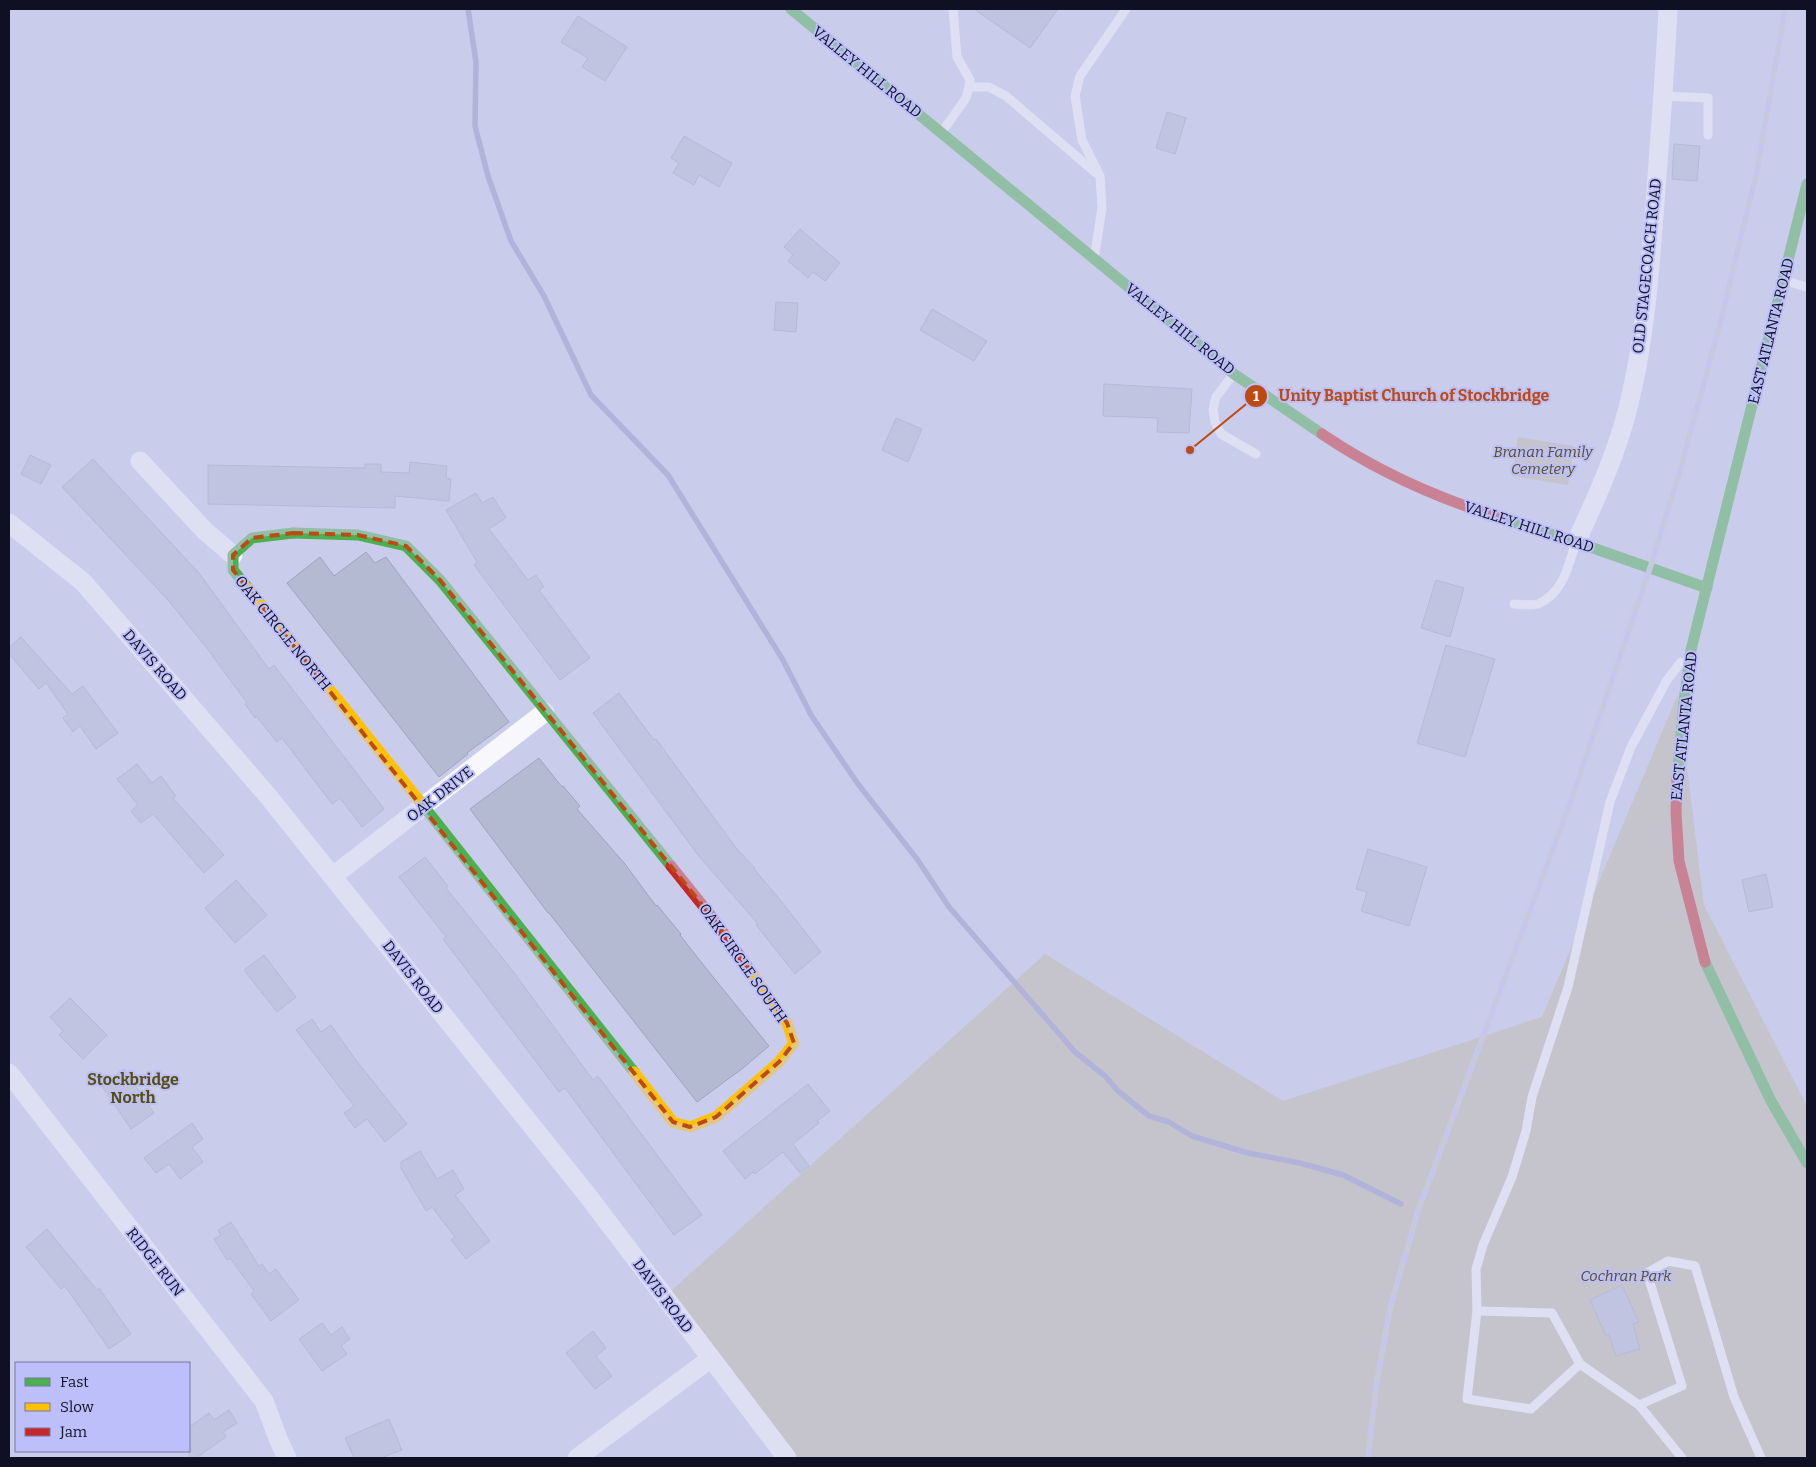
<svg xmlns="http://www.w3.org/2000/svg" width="1816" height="1467" viewBox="0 0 1816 1467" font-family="Bitter,serif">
	<rect width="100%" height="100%" fill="#cacceb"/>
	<g fill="#bebba6">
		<path d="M1518,437l56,9 -6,39 -56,-9z"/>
		<path d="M1678,694l26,211 103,201v352h-1013l-123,-167 374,-337 238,147 259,-84z"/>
	</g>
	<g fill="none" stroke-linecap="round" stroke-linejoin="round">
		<path stroke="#9294c6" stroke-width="5.5" d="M468,9l8,53 -1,64 13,50 23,65 33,55 47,99 77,80 115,185 28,55 47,69 59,75 32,48 126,145 30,24 13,15 31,25 20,6 23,14 56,17 52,10 43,12 58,29"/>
	</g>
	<g fill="#b3bad2" stroke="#9ea4bc">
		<path d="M974,9h84l-28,39z"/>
		<path d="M578,16l49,31 -22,34 -23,-14 6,-9 -27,-16z"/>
		<path d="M1167,112l19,6 -11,36 -19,-6z"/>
		<path d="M684,136l48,27 -13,24 -20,-12 -5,10 -21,-12 6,-10 -8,-5z"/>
		<path d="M1674,144l26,2 -3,35 -25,-2z"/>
		<path d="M800,229l40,34 -15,18 -12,-9 -5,6 -20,-17 5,-6 -9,-8z"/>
		<path d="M776,302l22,1 -2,29 -22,-2z"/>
		<path d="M932,309l55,32 -13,20 -54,-31z"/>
		<path d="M1104,384l88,5 -3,44 -32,-1 1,-14 -55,-2z"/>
		<path d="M896,418l26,11 -14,33 -26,-12z"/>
		<path d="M30,455l21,10 -10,19 -20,-10z"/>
		<path d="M93,459l106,114 70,96 5,-4 110,144 -22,18 -22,-29 -8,6 -50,-66 -5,4 -21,-26 -1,2 -10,-14 2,-1 -41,-56 -38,-47 -106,-113z"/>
		<path d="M410,462l37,4 -1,12 5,1 -2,22 -54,-5v12l-187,-4v-39l157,3v-4h16v8l28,1z"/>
		<path d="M476,493l6,10 11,-6 13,21 -17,11 39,51 8,-5 8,12 -5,3 51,68 -30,22 -86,-115 3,-3 -31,-52z"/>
		<path d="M366,552l9,11 11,-6 123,165 -42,31 1,1 -29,23 -152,-194 33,-26 14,19z"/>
		<path d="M1436,580l28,8 -14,49 -29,-9z"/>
		<path d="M21,637l51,57 11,-8 35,47 -22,16 -16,-23 -7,6 -10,-14 5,-4 -22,-31 -7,6 -30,-35v-7z"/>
		<path d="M1446,645l49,14 -30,98 -48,-14z"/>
		<path d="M619,693l35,47 2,-1 81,110 18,19 -1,1 23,27 44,56 -26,22 -39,-49 2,-1 -60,-69 -105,-142z"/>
		<path d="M539,758l23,29 1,-1 17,20 -3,3 48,55 31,42 1,-1 24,29 -1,1 25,32 64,79 -26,22 -46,34 -148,-189h-1l-78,-104z"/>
		<path d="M137,764l15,19 9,-7 15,20 -3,2 51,57 -20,18 -51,-59 -12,9 -10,-12 7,-6 -21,-26z"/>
		<path d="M1368,849l59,18 -18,59 -48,-15 6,-19 -11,-3z"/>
		<path d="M425,857l23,29 -2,2 63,78 84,114 5,-4 104,139 -28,20 -109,-147 -6,4 -116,-153 3,-2 -47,-60z"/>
		<path d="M1766,874l7,33 -24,5 -7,-32z"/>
		<path d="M236,880l31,35 -32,28 -30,-35z"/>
		<path d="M264,955l32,42 -19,15 -33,-42z"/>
		<path d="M70,998l37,37 -24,24 -24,-24 4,-4 -13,-14z"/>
		<path d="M312,1019l9,13 10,-7 24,34 52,65 -22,18 -18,-23 -12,9 -11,-15 10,-7 -58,-76z"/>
		<path d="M124,1069l30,44 -23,16 -30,-44z"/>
		<path d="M808,1084l22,27 -13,10 2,2 -26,21 16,22 -9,7 -17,-21 -28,22 -2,-2 -8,7 -22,-28z"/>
		<path d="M192,1123l11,16 -11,8 11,15 -23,17 -11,-15 -13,9 -12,-15z"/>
		<path d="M420,1151l17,28 16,-9 11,19 -9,6 35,46 -24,18 -15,-19 4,-3 -23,-30 -6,4 -25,-43v-6z"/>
		<path d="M231,1222l28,44 3,-2 7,10 7,-5 23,31 -28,21 -20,-27 3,-3 -24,-33 -3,2 -13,-21 7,-4 -3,-5z"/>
		<path d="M47,1229l50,61 2,-2 32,46 -22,15 -44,-63 -4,3 -35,-42z"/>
		<path d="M1622,1285l17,37 -6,2 7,25 -24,7 -7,-21 -3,1 -16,-36z"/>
		<path d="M322,1323l9,12 11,-8 8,12 -9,7 6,8 -25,17 -23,-32z"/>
		<path d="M593,1331l13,17 -10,8 16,20 -17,13 -29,-36z"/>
		<path d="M229,1410l8,13 -14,9 3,5 -30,21h-7v-31l20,-14 5,7z"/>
		<path d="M389,1419l13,31 -21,8h-27l-9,-20z"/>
	</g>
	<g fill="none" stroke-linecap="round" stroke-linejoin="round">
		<g stroke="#f7f7fc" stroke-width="9">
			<path d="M969,87h20l17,9 90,77"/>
			<path d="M1663,96l45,2v37"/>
			<path d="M942,132l24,-34 3,-11 1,-7 -13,-23 -4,-48"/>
			<path d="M1095,253l7,-45 -2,-32 -18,-36 -7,-44 5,-20 46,-67"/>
			<path d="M1786,281l21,6"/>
			<path d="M1232,376l-16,21 -3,12 2,13 6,12 35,20"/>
			<path d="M1514,604c7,0 17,2 24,0 24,-10 30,-36 37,-59"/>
			<path d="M1681,662l-14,18 -36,67 -21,55 -42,185 -36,110 -6,34 -14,46 -29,68 -7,24 1,42 -10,88 64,10 49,-45 59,41 43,53"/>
			<path d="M1477,1311l75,2 28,51"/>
			<path d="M1639,1405l43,-19 -35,-113 21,-12 27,5 39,131 27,61"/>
		</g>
		<g stroke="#f7f7fc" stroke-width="19">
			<path d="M140,461l65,70 28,24"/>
			<path d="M9,523l74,59 185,214 320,400 199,262"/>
			<path d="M1576,542c20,-43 40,-87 52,-134 17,-67 22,-138 27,-206 5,-65 10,-129 13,-193"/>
			<path d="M333,876l212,-164"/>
			<path d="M9,1073l255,328 15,40 8,17"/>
			<path d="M577,1458l133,-99"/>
		</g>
		<g stroke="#4caf50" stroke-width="11">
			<path d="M791,9l443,365 88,60"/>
			<path d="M1495,516l81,26 131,46"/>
			<path d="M293,533l65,2 48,11 34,34 231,286"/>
			<path d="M248,588l-15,-18v-15l19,-17 41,-5"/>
			<path d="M1677,779l7,-78 7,-51 116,-466"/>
			<path d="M418,799l216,273"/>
			<path d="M1705,962l66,139 36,62"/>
		</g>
		<g stroke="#ffc107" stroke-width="11">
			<path d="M248,588l170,211"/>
			<path d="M634,1072l39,50 17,5 26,-10 63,-55 15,-19 -7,-20 -39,-56"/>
		</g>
		<g stroke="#c62828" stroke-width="11">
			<path d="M1322,434c53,36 113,63 173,82"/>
			<path d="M1677,779l-1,34 3,48 26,101"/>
			<path d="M671,866l41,51 36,50"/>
		</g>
		<defs>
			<path id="rail" d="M1368,1458l8,-71 14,-79 28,-97 154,-413 78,-230 29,-94 41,-150 37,-153 28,-162"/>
		</defs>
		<use href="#rail" stroke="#c5c6cf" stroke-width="5.5"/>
		<use href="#rail" stroke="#bcbff9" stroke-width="4" stroke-dasharray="11" stroke-linecap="butt"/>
	</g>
	<path d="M0 0H1816V1467H0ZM293,533l65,2 48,11 34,34 63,79 209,258 55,77 20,29 7,20 -15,19 -63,55 -26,10 -17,-5 -440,-552v-15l19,-17z" fill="#cacceb" fill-opacity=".55" fill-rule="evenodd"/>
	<path fill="none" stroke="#bd4a11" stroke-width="4" stroke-dasharray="10 6" stroke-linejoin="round" d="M293,533l65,2 48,11 34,34 63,79 209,258 55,77 20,29 7,20 -15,19 -63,55 -26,10 -17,-5 -440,-552v-15l19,-17z"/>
	<g text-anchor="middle" stroke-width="4" stroke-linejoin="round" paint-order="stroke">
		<g font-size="15" fill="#101024" stroke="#bcbff9">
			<text transform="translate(867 72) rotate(39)" y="5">VALLEY HILL ROAD</text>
			<text transform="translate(1647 266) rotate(-84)" y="5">OLD STAGECOACH ROAD</text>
			<text transform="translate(1180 329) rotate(39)" y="5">VALLEY HILL ROAD</text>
			<text transform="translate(1771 331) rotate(-76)" y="5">EAST ATLANTA ROAD</text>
			<text transform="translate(1529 527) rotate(18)" y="5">VALLEY HILL ROAD</text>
			<text transform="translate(283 633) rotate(51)" y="5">OAK CIRCLE NORTH</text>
			<text transform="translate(155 665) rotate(49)" y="5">DAVIS ROAD</text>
			<text transform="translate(1684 726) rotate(-84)" y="5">EAST ATLANTA ROAD</text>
			<text transform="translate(440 794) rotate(-38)" y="5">OAK DRIVE</text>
			<text transform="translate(743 963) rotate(55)" y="5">OAK CIRCLE SOUTH</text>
			<text transform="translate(413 977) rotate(52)" y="5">DAVIS ROAD</text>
			<text transform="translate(155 1262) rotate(52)" y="5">RIDGE RUN</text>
			<text transform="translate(663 1296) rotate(53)" y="5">DAVIS ROAD</text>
		</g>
		<g font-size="15" font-style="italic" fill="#58511f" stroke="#bcbff9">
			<text x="1543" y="457">Branan Family<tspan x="1543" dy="17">Cemetery</tspan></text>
			<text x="1626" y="1281">Cochran Park</text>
		</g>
		<g font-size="16" font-weight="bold" fill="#574f11" stroke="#bcbff9">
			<text x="133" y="1085">Stockbridge<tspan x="133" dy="18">North</tspan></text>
		</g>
	</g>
	<path fill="none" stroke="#bd4a11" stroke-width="2" d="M1190 450L1256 396"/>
	<g fill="#bd4a11" stroke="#bcbff9" stroke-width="2">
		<circle cx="1190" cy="450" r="5"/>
		<circle cx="1256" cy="396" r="12"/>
	</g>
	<g font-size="15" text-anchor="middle" font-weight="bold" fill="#fff">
		<text x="1256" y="401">1</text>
	</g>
	<g font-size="16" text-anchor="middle" font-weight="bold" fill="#bd4a11" stroke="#bcbff9" stroke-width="4" stroke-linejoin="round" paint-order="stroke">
		<text x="1414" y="401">Unity Baptist Church of Stockbridge</text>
	</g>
	<rect width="1816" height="1467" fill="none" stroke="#101024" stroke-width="20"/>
	<rect x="15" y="1362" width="175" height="90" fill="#bcbff9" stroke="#7779a4"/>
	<rect x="25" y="1378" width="25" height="8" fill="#4caf50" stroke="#7779a4"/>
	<text x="60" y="1387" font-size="15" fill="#101024">Fast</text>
	<rect x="25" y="1403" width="25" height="8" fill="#ffc107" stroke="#7779a4"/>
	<text x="60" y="1412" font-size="15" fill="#101024">Slow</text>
	<rect x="25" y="1428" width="25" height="8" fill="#c62828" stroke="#7779a4"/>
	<text x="60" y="1437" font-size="15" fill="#101024">Jam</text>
</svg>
